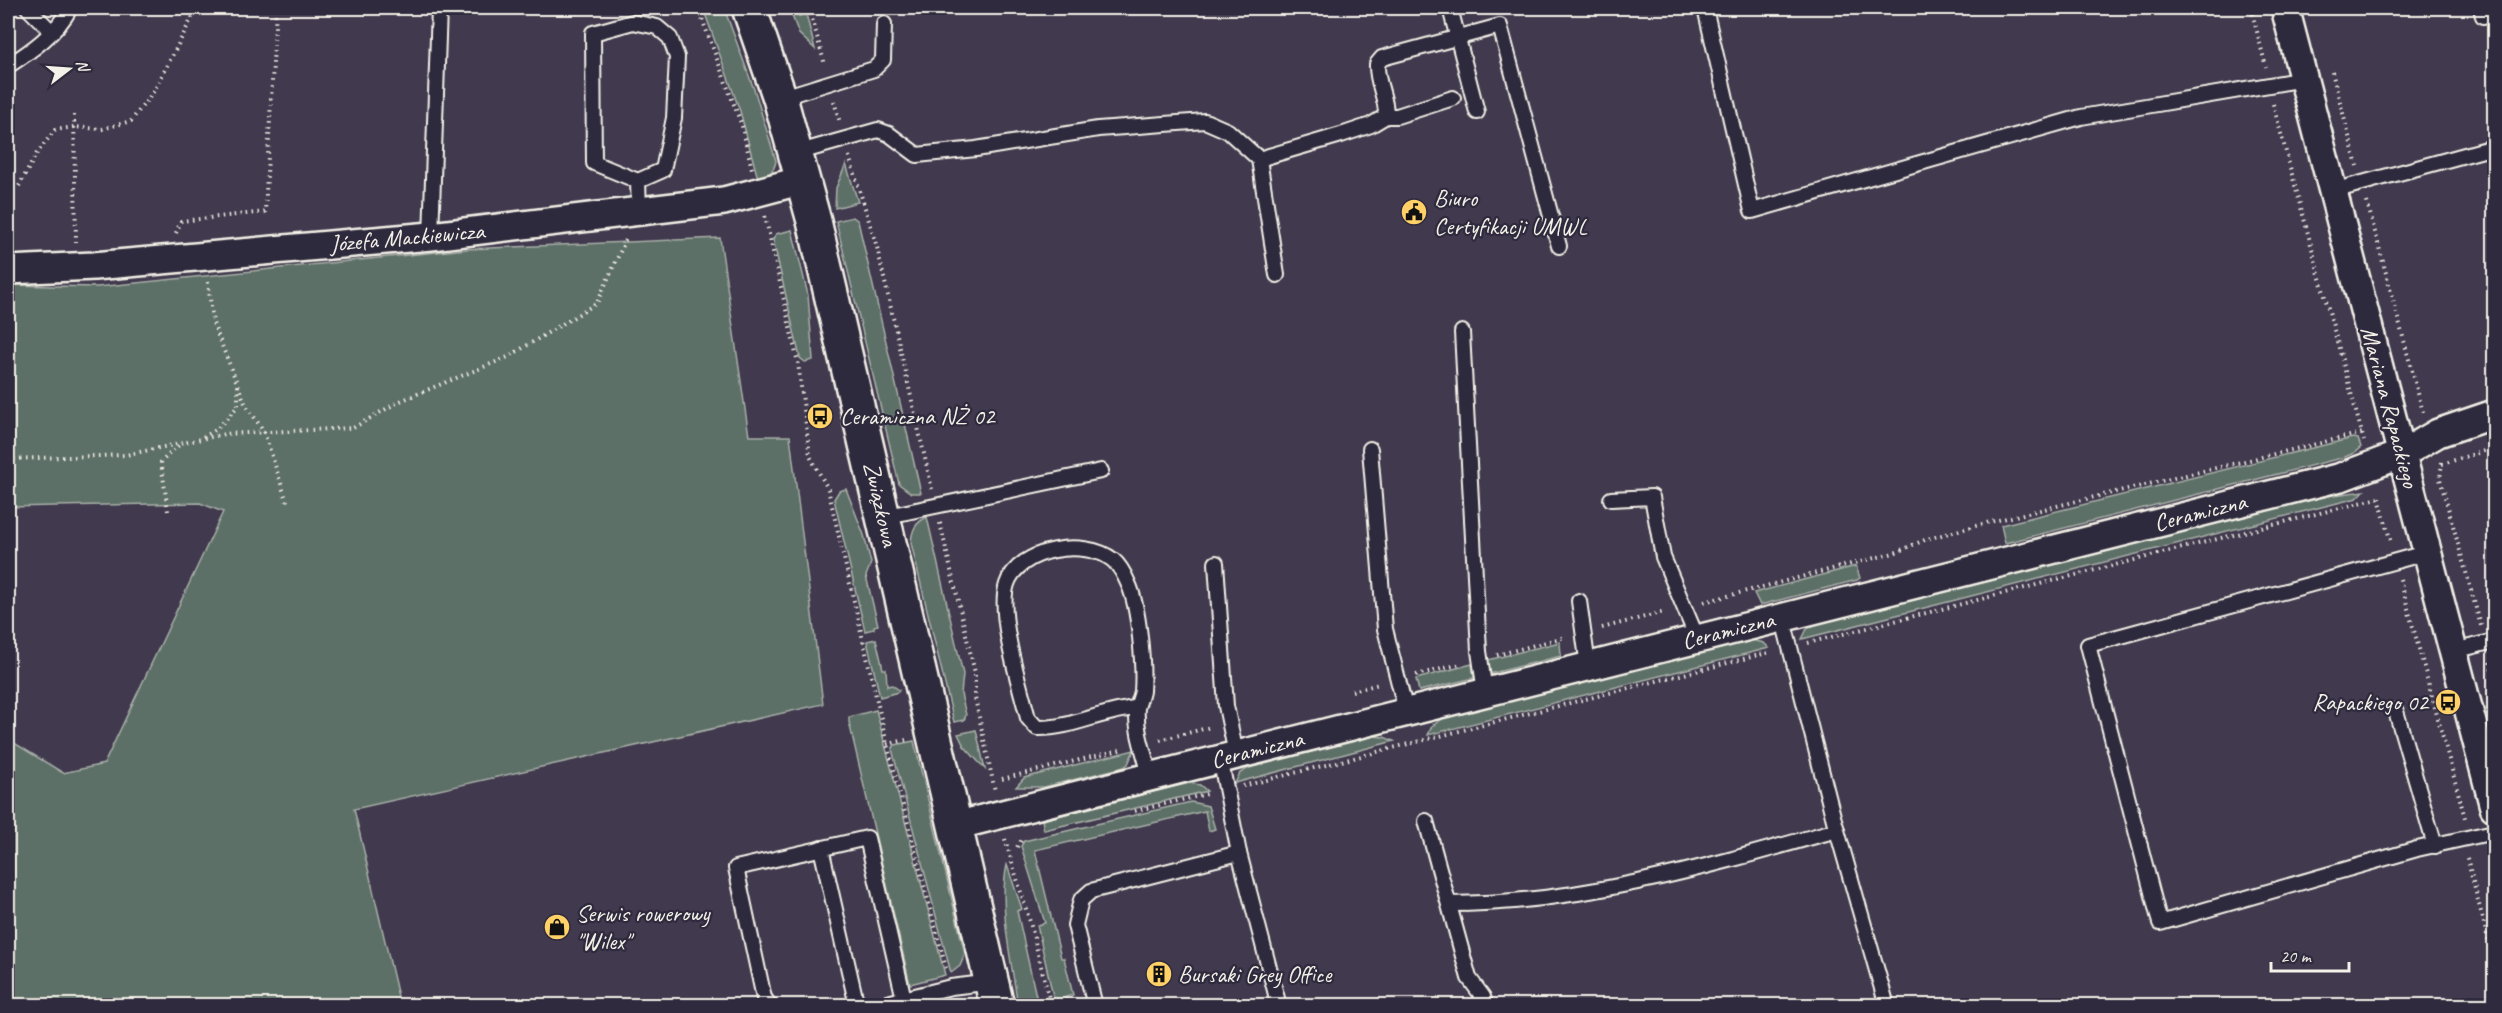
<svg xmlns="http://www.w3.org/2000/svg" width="2502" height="1013" viewBox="0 0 2502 1013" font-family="Caveat,sans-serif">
	<rect width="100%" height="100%" fill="#41394e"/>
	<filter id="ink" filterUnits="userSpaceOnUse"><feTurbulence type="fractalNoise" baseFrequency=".0167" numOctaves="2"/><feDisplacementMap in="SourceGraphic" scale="12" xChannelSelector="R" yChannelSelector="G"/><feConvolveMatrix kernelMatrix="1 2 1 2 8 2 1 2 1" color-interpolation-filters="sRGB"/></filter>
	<g filter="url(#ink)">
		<g fill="#5d6f67" stroke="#a8b0a8" stroke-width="1.5">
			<path d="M703,8h21l31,84 21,69c-2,11 -8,16 -18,18l-18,-68z"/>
			<path d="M789,8h8l2,8 7,-2 9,35 -16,-15z"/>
			<path d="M846,164l12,38 -23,6 1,-20z"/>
			<path d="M853,217l5,4 63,272h-10l-12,-9 -63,-263z"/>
			<path d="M792,230l16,65 5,65 -8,2 -5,-4 -27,-119 3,-5z"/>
			<path d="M720,238l29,198h41l33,268 -469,105 46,196h-392v-266l55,34 41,-9 119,-252 -23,-9 -192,4v-222l89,2 370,-38z"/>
			<path d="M2353,438l5,1 3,8 -7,6 -9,4 -340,86 -4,-18z"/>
			<path d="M846,489l18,46 7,28 -5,13 12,49 -4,1v3l-9,2 -31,-132 5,-8z"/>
			<path d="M2364,491l-7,7 -555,141 5,-10 7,-4 513,-129z"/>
			<path d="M927,517l36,157 -2,20 5,21 -2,5 -10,2 -43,-179c1,-13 4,-20 16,-26z"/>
			<path d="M1856,566l4,12 -3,2 -97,25 -6,-12z"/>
			<path d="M876,639l7,30h3l1,17 5,-1 7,5 -1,2 -18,5 -13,-56z"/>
			<path d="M1752,640l12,3 5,5 -341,87 4,-9 12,-8z"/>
			<path d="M1560,642l1,14 -76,19 -1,-14z"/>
			<path d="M1472,664l2,14 -55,13 -3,-12z"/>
			<path d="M876,710l69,265 -35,9 -61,-262v-5z"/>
			<path d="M976,730l9,39 -21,-23 -6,-12z"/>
			<path d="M1373,736l11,1 10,4 -159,42 5,-10 11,-6z"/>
			<path d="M914,741l51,213 -5,12 -9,7 -59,-224 3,-4z"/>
			<path d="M1134,750l-6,14 -4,3 -80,20h-28l8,-9z"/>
			<path d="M1189,783l11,2 7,6 -163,39 -2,-10z"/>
			<path d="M1191,802l17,4 7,23 -6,2 -4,-20 -170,39 26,108h3l9,37 -7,2 2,8h-13l-18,-80 8,-2 -24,-77 3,-5z"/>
			<path d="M1007,865l15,44 -5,2 21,94h-20c-6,-39 -20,-101 -11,-140z"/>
		</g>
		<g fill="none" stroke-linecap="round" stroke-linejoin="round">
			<defs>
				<g id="service">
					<path d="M28,8l23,23"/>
					<path d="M1450,8l27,104"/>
					<path d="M1705,8l47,203 329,-94 223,-38"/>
					<path d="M2481,8l2,8"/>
					<path d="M8,66c23,-15 49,-33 62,-58"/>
					<path d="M780,98l94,-29 9,-9 1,-36"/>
					<path d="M1386,116c1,-18 -10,-33 -9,-52l5,-6 118,-32 59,220"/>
					<path d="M796,153l82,-23 11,4 28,21 59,-6 122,-20 107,-8 23,10 31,28 82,-24 30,-10 15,-9h11l56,-18"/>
					<path d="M1259,159l18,116"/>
					<path d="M638,181l-44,-18 -1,-130 40,-11 24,5 13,11 7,19 -3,61 -11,52 -25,11 1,30"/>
					<path d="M2333,191l161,-44"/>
					<path d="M431,236l8,-228"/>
					<path d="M1462,332l17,319 6,41"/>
					<path d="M1370,449l15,180 21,82"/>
					<path d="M1611,499l41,-2 11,60 34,81"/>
					<path d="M883,517l218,-46"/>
					<path d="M2429,552l-341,93 72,278 257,-74 77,-17"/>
					<path d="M1216,563l10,143 10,48"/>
					<path d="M1579,601l9,65"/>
					<path d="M1782,616l52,204 53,186"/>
					<path d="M2454,651l40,-10"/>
					<path d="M1137,708c-34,2 -66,21 -100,20l-9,-10c-8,-32 -31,-104 -21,-134 12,-36 78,-46 106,-24 6,5 12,16 15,23 11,23 16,82 14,108 -1,6 -4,12 -5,17 -2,22 8,47 13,67"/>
					<path d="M2396,711l39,135"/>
					<path d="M1220,758l19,95 40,153"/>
					<path d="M1426,821l43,157 14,19 3,9"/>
					<path d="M821,848l36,158"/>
					<path d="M1449,904c132,0 261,-38 388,-74"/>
					<path d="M770,1006l-6,-8 -28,-130 131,-30 37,161"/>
					<path d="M875,1006l76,-19 41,-5"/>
					<path d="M1095,1006l-20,-81 6,-25 10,-9 148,-38"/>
				</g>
				<g id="minor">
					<path d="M2285,8l209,799"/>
					<path d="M8,270l86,-4 337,-30 293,-35 79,-21"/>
					<path d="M955,826l1386,-349 61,-23 36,-21 56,-19"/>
				</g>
				<path id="tertiary" d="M749,8l31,90 34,123 183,785"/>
			</defs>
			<use href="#service" stroke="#f4f1e8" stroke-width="18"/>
			<use href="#minor" stroke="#f4f1e8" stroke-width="32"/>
			<use href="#tertiary" stroke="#f4f1e8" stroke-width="38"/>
			<g stroke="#f4f1e8" stroke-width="4" stroke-dasharray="1.5 4.5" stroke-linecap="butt">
				<path d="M698,8l44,118 10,43"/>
				<path d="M809,8l16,57"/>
				<path d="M2251,8l15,59"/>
				<path d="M2332,72l25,94"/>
				<path d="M834,101l6,22"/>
				<path d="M2273,104l91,337"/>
				<path d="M74,115l2,127"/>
				<path d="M849,156l28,91 55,242"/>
				<path d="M19,186l18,-33 18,-23 19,-3 28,2 29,-8 23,-30 43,-83"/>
				<path d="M2367,202l56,210"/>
				<path d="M765,216l33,147 12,93 18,33 59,255 59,224"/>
				<path d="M176,233l5,-12 84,-9 11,-204"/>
				<path d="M208,282l5,41 32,80 19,29 24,73"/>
				<path d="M203,437l13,-7 22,-24v-20"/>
				<path d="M8,459l118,-4 99,-21 128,-6 47,-27 108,-44 89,-54 29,-64"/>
				<path d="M2442,462l-2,17 41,147"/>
				<path d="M2442,464l52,-16"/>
				<path d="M2379,498l12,45"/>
				<path d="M168,511l-7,-49 19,-18"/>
				<path d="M940,523l35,150v25l20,93"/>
				<path d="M2400,579l65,239"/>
				<path d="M1704,602l190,-49 33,-14 63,-17 372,-89"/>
				<path d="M1602,628l62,-16"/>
				<path d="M1808,643l571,-145"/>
				<path d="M1497,655l68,-18"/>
				<path d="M2490,662l4,15"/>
				<path d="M1416,675l45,-11"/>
				<path d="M1352,691l27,-7"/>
				<path d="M1160,740l51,-13"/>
				<path d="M887,744l19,-4"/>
				<path d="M1002,779l122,-30"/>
				<path d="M1243,786l528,-134"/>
				<path d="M1135,811l72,-17"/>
				<path d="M1005,839l25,83 21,84"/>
				<path d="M1017,847l6,-9"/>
				<path d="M2467,858l27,104"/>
			</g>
			<use href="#service" stroke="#2f2a3d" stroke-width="14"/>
			<use href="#minor" stroke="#2f2a3d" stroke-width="27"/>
			<use href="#tertiary" stroke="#2f2a3d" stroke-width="33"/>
		</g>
	</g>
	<defs>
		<symbol id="civic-disc" viewBox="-11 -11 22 22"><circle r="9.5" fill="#ffd166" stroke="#2f2a3d"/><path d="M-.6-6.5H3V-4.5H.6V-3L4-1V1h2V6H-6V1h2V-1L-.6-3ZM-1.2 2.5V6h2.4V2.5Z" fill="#111"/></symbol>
		<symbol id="bus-disc" viewBox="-11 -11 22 22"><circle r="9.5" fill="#ffd166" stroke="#2f2a3d"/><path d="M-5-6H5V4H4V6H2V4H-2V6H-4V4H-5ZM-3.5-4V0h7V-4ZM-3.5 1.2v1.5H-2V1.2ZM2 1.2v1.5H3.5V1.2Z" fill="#111"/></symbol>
		<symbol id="shop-disc" viewBox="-11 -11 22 22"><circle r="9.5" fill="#ffd166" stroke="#2f2a3d"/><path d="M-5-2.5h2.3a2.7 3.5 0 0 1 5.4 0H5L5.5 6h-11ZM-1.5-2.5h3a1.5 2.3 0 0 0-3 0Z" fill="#111"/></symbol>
		<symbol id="building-disc" viewBox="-11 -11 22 22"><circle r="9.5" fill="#ffd166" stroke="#2f2a3d"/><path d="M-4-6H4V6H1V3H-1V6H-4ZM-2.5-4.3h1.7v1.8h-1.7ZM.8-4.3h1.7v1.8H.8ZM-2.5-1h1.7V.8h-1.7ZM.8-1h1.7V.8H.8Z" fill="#111"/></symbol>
	</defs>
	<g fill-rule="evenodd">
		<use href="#civic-disc" x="1399" y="197" width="30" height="30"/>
		<use href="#bus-disc" x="805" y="401" width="30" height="30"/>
		<use href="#bus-disc" x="2433" y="687" width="30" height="30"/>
		<use href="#shop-disc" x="542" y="912" width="30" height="30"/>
		<use href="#building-disc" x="1144" y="959" width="30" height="30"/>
	</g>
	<g text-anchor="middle" stroke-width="4.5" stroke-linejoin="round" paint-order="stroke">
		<g font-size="24" fill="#f4f1e8" stroke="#2f2a3d" text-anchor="start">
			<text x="1434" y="206">Biuro<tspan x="1434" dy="28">Certyfikacji UMWL</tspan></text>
			<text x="840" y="424">Ceramiczna NŻ 02</text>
			<text x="2428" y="710" text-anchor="end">Rapackiego 02</text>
			<text x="576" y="921">Serwis rowerowy<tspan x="576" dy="28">"Wilex"</tspan></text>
			<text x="1178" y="982">Bursaki Grey Office</text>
		</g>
		<g font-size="24" fill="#f4f1e8" stroke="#2f2a3d">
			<text transform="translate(407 237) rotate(-5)" y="8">Józefa Mackiewicza</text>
			<text transform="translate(2390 407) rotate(75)" y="8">Mariana Rapackiego</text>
			<text transform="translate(881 504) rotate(77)" y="8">Związkowa</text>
			<text transform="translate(2200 512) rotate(-14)" y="8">Ceramiczna</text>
			<text transform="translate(1728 630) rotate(-14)" y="8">Ceramiczna</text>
			<text transform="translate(1257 749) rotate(-14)" y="8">Ceramiczna</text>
		</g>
	</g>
	<rect width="2502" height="1013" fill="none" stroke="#2f2a3d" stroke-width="30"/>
	<rect x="15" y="15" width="2472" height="983" fill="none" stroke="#f4f1e8" stroke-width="2" filter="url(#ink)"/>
	<g transform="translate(69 69) rotate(73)" stroke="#2f2a3d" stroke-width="4.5" paint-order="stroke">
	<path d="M0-4.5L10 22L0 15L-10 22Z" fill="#f4f1e8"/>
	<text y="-9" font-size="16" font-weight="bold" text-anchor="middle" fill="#f4f1e8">N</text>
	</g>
	<path d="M2271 962v9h78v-9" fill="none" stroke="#f4f1e8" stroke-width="3"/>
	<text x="2280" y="962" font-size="18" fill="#f4f1e8" stroke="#2f2a3d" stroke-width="4.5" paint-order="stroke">20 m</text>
</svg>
